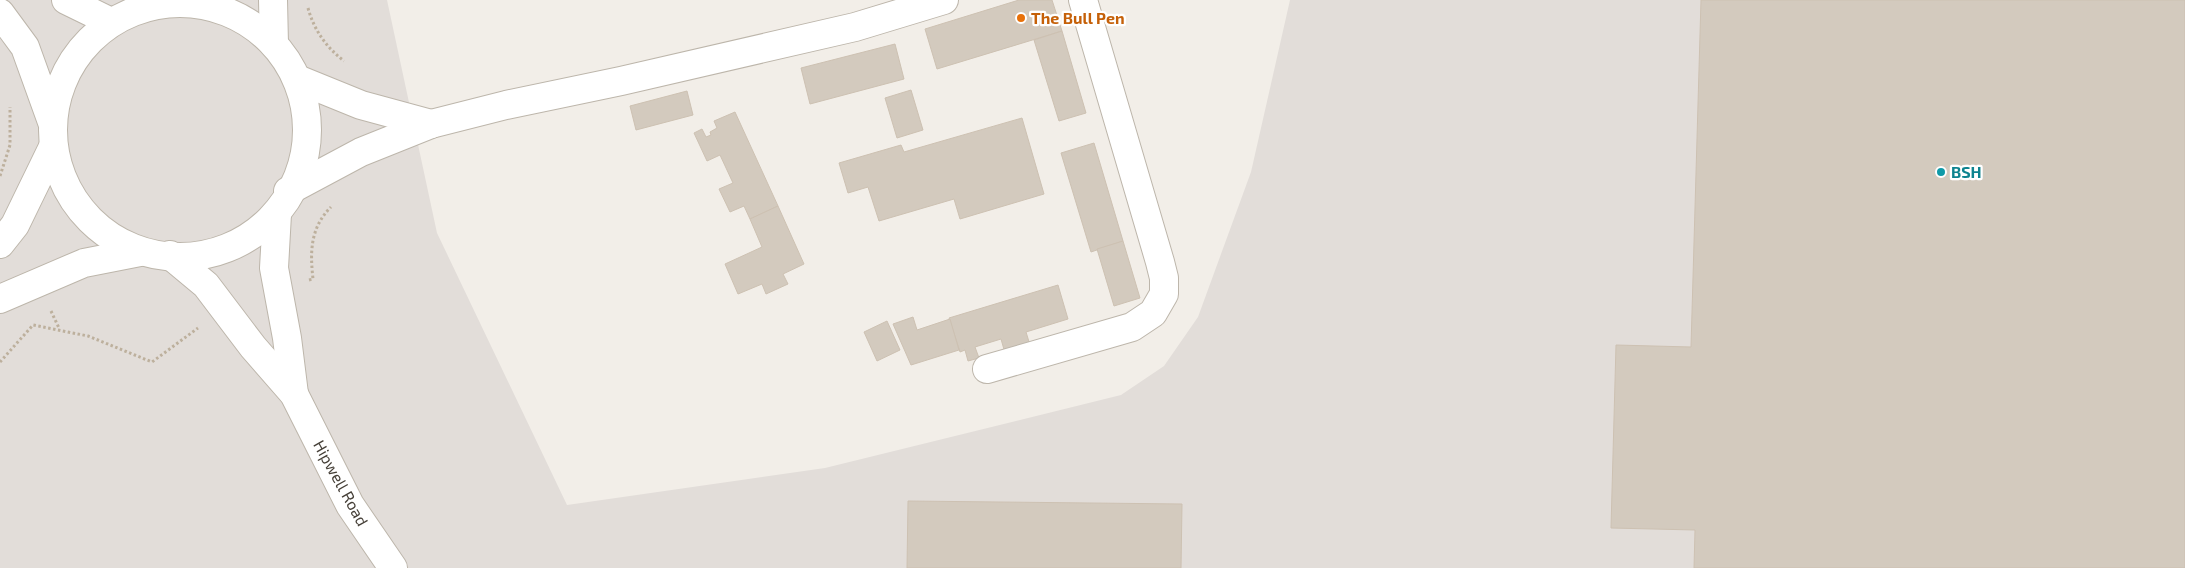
<svg xmlns="http://www.w3.org/2000/svg" width="2185" height="568" viewBox="0 0 2185 568" font-family="'Exo 2',sans-serif">
	<rect width="100%" height="100%" fill="#f2eee8"/>
	<path fill="#e2ddd9" d="M0,0h387l50,233 130,272 258,-37 296,-73 43,-29 34,-49 53,-145 39,-172h895v568h-2185z"/>
	<g fill="#d3cabe" stroke="#cdc1b2">
		<path d="M1019,0h33l10,31 -125,38 -12,-40z"/>
		<path d="M1701,0h484v568h-491l1,-38 -84,-2 5,-183 75,2z"/>
		<path d="M1062,31l24,82 -27,8 -25,-81z"/>
		<path d="M895,44l9,35 -94,25 -9,-36z"/>
		<path d="M911,90l12,40 -26,8 -12,-40z"/>
		<path d="M687,91l6,24 -57,15 -6,-24z"/>
		<path d="M735,112l43,94 -28,13 -6,-13 -14,6 -11,-23 14,-6 -13,-28 -13,6 -13,-28 8,-4 4,8 5,-2 -1,-3 7,-4 -3,-7z"/>
		<path d="M1022,118l22,76 -84,25 -6,-20 -75,22 -11,-34 -20,6 -9,-30 62,-18 3,7z"/>
		<path d="M1094,143l29,98 -32,11 -30,-99z"/>
		<path d="M778,206l26,58 -21,10 5,10 -22,10 -4,-10 -24,10 -13,-30 37,-17 -12,-28z"/>
		<path d="M1123,241l17,57 -26,8 -17,-57z"/>
		<path d="M1058,285l10,34 -42,13 4,13 -25,8 -4,-14 -26,8 4,11 -11,3 -3,-11 -5,2 -11,-34z"/>
		<path d="M913,317l4,13 33,-11 9,31 -48,15 -18,-41z"/>
		<path d="M887,321l13,29 -23,11 -13,-29z"/>
		<path d="M908,501l274,3 -1,64h-274z"/>
	</g>
	<g fill="none" stroke-linecap="round" stroke-linejoin="round">
		<defs>
			<g id="minor">
				<path d="M66,0l45,22"/>
				<path d="M273,0l1,44"/>
				<circle cx="180" cy="130" r="127"/>
				<path d="M0,13l25,34 27,75"/>
				<path d="M297,79l64,26 70,19"/>
				<path d="M288,191l73,-39 70,-28 75,-19 115,-24 234,-54 89,-27"/>
				<path d="M277,214l-3,54 13,70 7,56"/>
				<path d="M0,244l15,-19 37,-76"/>
				<path d="M170,255l36,30 47,62 41,47 56,111 43,63"/>
				<path d="M0,299l84,-36 56,-11"/>
				<path d="M987,369l145,-42 21,-14 11,-19v-16l-4,-16 -77,-262"/>
			</g>
		</defs>
		<use href="#minor" stroke="#bdb6ab" stroke-width="30"/>
		<g stroke="#bdb09d" stroke-width="3" stroke-dasharray="2.5 2.5" stroke-linecap="butt">
			<path d="M308,8c6,22 18,39 36,53"/>
			<path d="M0,176l10,-31v-38"/>
			<path d="M309,280l4,-1c-3,-27 -3,-51 18,-72"/>
			<path d="M51,311l8,17"/>
			<path d="M0,362l33,-37 55,11 64,26 46,-34"/>
		</g>
		<use href="#minor" stroke="#fff" stroke-width="28"/>
	</g>
	<circle fill="#e8710a" stroke="#fff" stroke-width="2" cx="1021" cy="18" r="5"/>
	<circle fill="#0f9aa8" stroke="#fff" stroke-width="2" cx="1941" cy="172" r="5"/>
	<g text-anchor="middle" stroke-width="4.5" stroke-linejoin="round" paint-order="stroke">
		<g font-size="16" font-weight="bold" fill="#c56008" stroke="#fff" text-anchor="start">
			<text x="1031" y="24">The Bull Pen</text>
		</g>
		<g font-size="16" font-weight="bold" fill="#0d838f" stroke="#fff" text-anchor="start">
			<text x="1951" y="178">BSH</text>
		</g>
		<g font-size="16" fill="#453f37" stroke="#fff">
			<text transform="translate(341 483) rotate(61)" y="6">Hipwell Road</text>
		</g>
	</g>
</svg>
